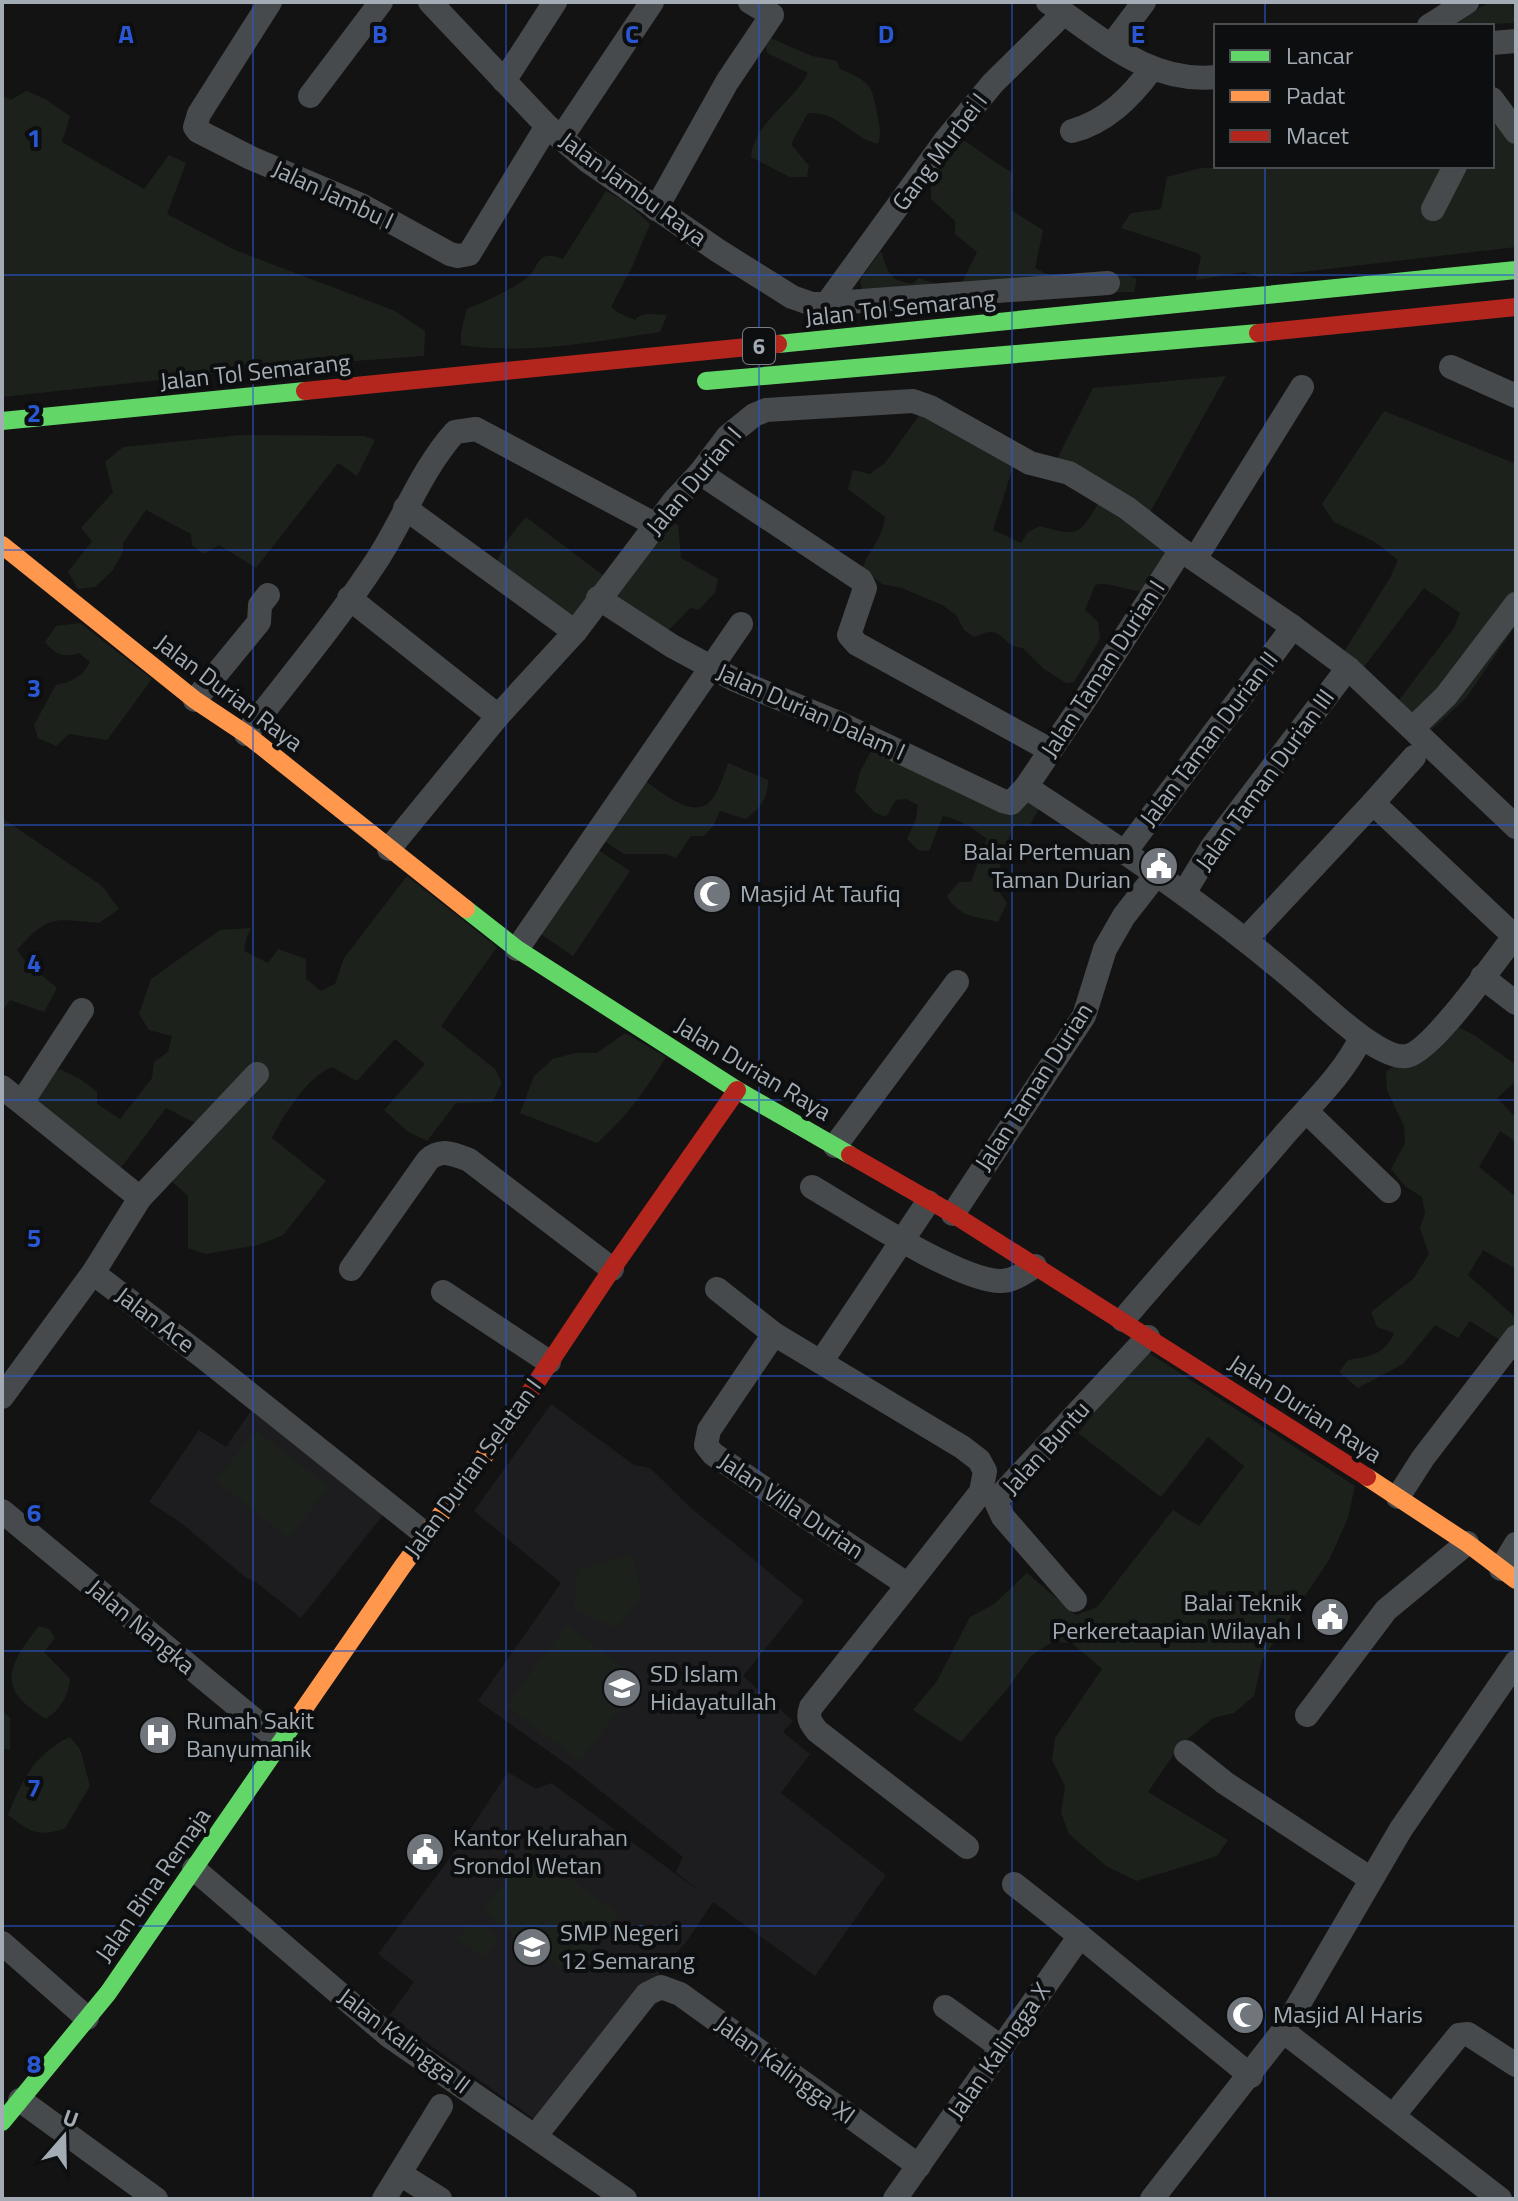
<svg xmlns="http://www.w3.org/2000/svg" width="1518" height="2201" viewBox="0 0 1518 2201" font-family="'Titillium Web',sans-serif">
	<rect width="100%" height="100%" fill="#131313"/>
	<g fill="#1d1d1f">
		<path d="M551,1404l83,61 16,3 41,40 113,93 -61,75 50,45 -10,11 27,22 -29,39 105,82 -71,101 -102,-74 -26,39 -41,47 -105,136 -152,-108 25,-34 -36,-28 84,-112 46,-70 28,17 15,-6 148,108 -23,-19 7,-15 -111,-89 -94,-67 83,-118 -87,-72z"/>
		<path d="M255,1405l133,104 -87,109 -44,-35 -12,-6 -65,-55 -31,-20 50,-72 27,17z"/>
	</g>
	<g fill="#1c221b">
		<path d="M1491,2h22l2,21 -71,3z"/>
		<path d="M768,37l44,19 25,5 3,8c33,14 32,17 38,49 2,11 3,16 0,26 -29,-8 -39,-33 -70,-31l-17,31 18,22 -2,11h-17l-39,-20c3,-35 43,-55 57,-84l-41,-20 -1,-11z"/>
		<path d="M26,91l19,8 25,17 -8,26 82,47 25,-34 17,8 -19,51 68,36 160,61 30,20 -1,25 -126,9 -296,32v-301l9,4z"/>
		<path d="M1492,123l18,7 6,12v105l-257,30 -15,-5 -48,8 5,-24 -4,-3 -76,-25 10,-15 30,-4 6,-32 34,-9 291,-2z"/>
		<path d="M961,139c18,10 33,24 52,34l-2,37 32,20 -8,38 16,8 53,-3 21,1 12,5 -3,13 -271,4 -3,-16 21,-29c7,22 8,29 31,33l7,-6 38,14 20,-40 -22,-18v-13l-24,-22v-18z"/>
		<path d="M606,191l20,11 24,22 -17,41 -22,42 8,6 16,7c7,-9 21,-5 32,-5l-7,17c-66,10 -132,23 -199,13v-13l6,-24c9,-1 55,-24 62,-32 6,-5 8,-16 15,-19 6,-3 13,0 19,2z"/>
		<path d="M1226,376l-77,138 -92,-55 36,-71z"/>
		<path d="M1384,411l132,53v161l-50,73 -36,33 -31,-31 55,-72 6,-15 -36,-25 -61,80 -19,-16 46,-74 8,-18 -23,-18 -41,-20 -12,-18z"/>
		<path d="M921,413l92,54 -20,63 28,13 7,-11 12,-6c41,12 39,8 61,-27l70,51 -16,25 -15,16c-14,-1 -32,-10 -45,-6l-10,25 13,12 2,17 -26,43 -8,1 -22,-14 -21,-21c-26,-2 -16,-26 -49,-11l-10,-7 -8,-15 -14,-10 -40,-17 -20,-4 -20,-15c7,-19 21,-31 23,-52l-37,-28 5,-19 17,4 15,-11z"/>
		<path d="M241,435l123,1 11,4 -18,36 -19,-13 -82,105 -37,-23 -15,9 -12,-9 -1,-11 -45,-24 -23,33v9l-10,18 -18,17 -17,2 -10,-17 24,-31 -11,-13 32,-36 -8,-30 18,-15z"/>
		<path d="M526,517l78,59 -34,45 -77,-52 15,-30z"/>
		<path d="M668,521l10,4 3,33 37,21 -3,13 -16,18 -9,-2 -23,24 -59,-39z"/>
		<path d="M80,623l72,56 -45,61 -38,-6 -13,12 -18,-8 -4,-13 22,-40c16,-3 26,-8 34,-23l-11,-9c-16,5 -23,2 -34,-11l11,-16z"/>
		<path d="M875,743l165,64 -10,18 -14,-1 -4,5 -18,55 13,19 -9,19c-22,-5 -39,-5 -51,-26l12,-14h12l16,-43c-13,-10 -27,-20 -44,-23l-14,35 -11,-1 -11,-11 9,-20 2,-14 -12,-6 -10,1 -10,17 -12,-5 -19,-21 5,-19z"/>
		<path d="M728,763l40,17c1,17 -9,29 -22,39l-26,-8 -7,15 -9,10h-13l-15,22 -10,-4h-42l-23,-15 40,-61c17,11 54,46 72,20 7,-10 11,-24 15,-35z"/>
		<path d="M2,818l100,68 17,23 -20,14c-46,-4 -50,-9 -82,27l11,14 29,24 -13,24 -34,-12 -8,11z"/>
		<path d="M595,848l35,23 -57,85 -34,-23z"/>
		<path d="M407,876l90,71 -56,79 54,43 7,14 -10,19 -36,1 -29,38 -20,-10 -23,-21 41,-46 -30,-25 -38,42 -25,-14c-24,9 -49,49 -60,71l54,43 -43,54 -25,10 -52,9 -18,-6v-52l-27,-25 34,-48 -29,-15 -46,61 -83,-63 -2,-13 13,-18 12,-6 20,10 17,13v12l23,15 32,-41 2,-16 14,-10 4,-16 -23,-6 -10,-16 12,-35 69,-49 31,-2 -5,10 -2,13 24,12 10,-14 28,10v20l15,12 14,-7 9,-26z"/>
		<path d="M1452,1024l22,11 42,30v16l-19,17 19,20v24l-16,-11 -21,36 37,30v72l-33,-19 -15,25 48,43v8l-13,16 -33,-21 -12,17 -23,-13 -32,39 -45,24 -19,-16 9,-12c22,-4 37,-5 46,-27l-17,-6 -6,-15 43,-34 15,-24 -9,-26 5,-15 -3,-16 -17,-11 -14,-17 14,-26 -1,-17 -17,-36 -1,-18z"/>
		<path d="M625,1033l41,24c-19,31 -41,62 -69,86l-77,-30 14,-37 19,-17 22,-6h22z"/>
		<path d="M1149,1353l206,133 -7,32 -19,42 -67,100 -8,36 -20,17 -21,5 -33,27 -32,47 80,48 -11,16 -80,25 -31,-15 -37,-32 -8,-21 4,-27 -13,-26 3,-22 47,-69 -30,-26 -20,-1 -21,14 -23,32 -47,54 -48,-32 24,-29 33,-64 24,-13 33,-31 49,42 21,-8 76,-97 26,16 45,-60 -36,-29 -47,60 -83,-64 62,-76z"/>
		<path d="M256,1430l73,57 -41,51 -72,-58z"/>
		<path d="M633,1554l9,44 -26,30 -42,-18 3,-40z"/>
		<path d="M567,1625l74,56 -61,80 -74,-55z"/>
		<path d="M39,1626l10,3 6,9 -11,14 26,27c-2,18 -9,29 -24,40 -46,-29 -43,-48 -7,-93z"/>
		<path d="M2,1711l8,7v32l-8,-2z"/>
		<path d="M70,1737l10,12 10,37 -25,42c-27,10 -34,4 -57,-13 13,-34 28,-63 62,-78z"/>
		<path d="M528,1848l91,66 -45,63 -91,-65z"/>
		<path d="M474,1924l15,4 8,11 -13,18 -28,-19z"/>
	</g>
	<g fill="none" stroke-linecap="round" stroke-linejoin="round">
		<g stroke="#474a4c" stroke-width="24">
			<path d="M270,2l-71,112 -4,13 3,4 53,27 110,47 89,49 8,2 11,-2 78,-128"/>
			<path d="M430,2l117,124 41,35 129,89 75,47 20,7h9l287,-21"/>
			<path d="M1048,2c53,35 100,82 168,75"/>
			<path d="M1429,26l38,-24"/>
			<path d="M1492,43l24,-2"/>
			<path d="M1111,46l33,-44"/>
			<path d="M504,81l51,-79"/>
			<path d="M310,96l71,-94"/>
			<path d="M1492,99l24,33"/>
			<path d="M1072,131c34,-9 58,-33 79,-61"/>
			<path d="M561,138l91,-136"/>
			<path d="M656,209l71,-127 45,-67 -22,-13"/>
			<path d="M1433,209l22,-43"/>
			<path d="M828,302l117,-161 48,-58 71,-70"/>
			<path d="M1451,367l65,29"/>
			<path d="M700,473l161,107 4,8 -16,47 8,9 193,106"/>
			<path d="M405,508l170,124"/>
			<path d="M1195,559l107,-172"/>
			<path d="M349,598l149,118"/>
			<path d="M598,598l74,48 63,34 104,43 164,78 8,2 15,-16 60,-89 95,-148"/>
			<path d="M195,700l64,-78 1,-17 8,-10"/>
			<path d="M1413,728l33,-32 70,-92"/>
			<path d="M246,734c45,-58 93,-115 133,-177 26,-41 43,-88 76,-125l21,-3 180,96"/>
			<path d="M1026,787c95,62 190,125 276,200 21,17 78,74 105,69 26,-5 90,-98 109,-122"/>
			<path d="M1373,803l41,-46"/>
			<path d="M389,849l109,-133 77,-84 99,-131 26,-28 28,-37 26,-21 12,-5 147,-9 17,6 100,56 39,10 58,35 54,42 112,77 55,41 168,159"/>
			<path d="M1125,852l168,-225"/>
			<path d="M1184,893l28,-46 136,-179"/>
			<path d="M1247,938l126,-135 141,133"/>
			<path d="M517,949l224,-325"/>
			<path d="M1482,977l34,26"/>
			<path d="M2,1087l138,111 -47,75 114,87 218,174"/>
			<path d="M22,1102l60,-92"/>
			<path d="M1306,1111l83,80"/>
			<path d="M835,1146l122,-164"/>
			<path d="M812,1187c38,22 148,95 189,94 12,0 23,-8 34,-15"/>
			<path d="M140,1198l117,-124"/>
			<path d="M953,1214l131,-198 21,-67 19,-33 32,-41"/>
			<path d="M351,1269l77,-109c13,-12 26,-6 41,0l143,109"/>
			<path d="M717,1289l57,45"/>
			<path d="M443,1292l106,70"/>
			<path d="M1123,1320c53,-63 109,-123 162,-186 28,-32 57,-58 76,-96"/>
			<path d="M821,1362l107,-160"/>
			<path d="M2,1397l91,-124"/>
			<path d="M1398,1497l25,-39 93,-121"/>
			<path d="M2,1511l279,231"/>
			<path d="M1501,1569l15,-25"/>
			<path d="M908,1585l73,-93 4,-21 -6,-11 -17,-13 -188,-113 -65,96 -3,15 7,9 195,131 -97,122c-4,11 -1,15 6,24l150,116"/>
			<path d="M1075,1600l-72,-83 -6,-13 4,-9 147,-158"/>
			<path d="M1307,1715l79,-105 81,-67"/>
			<path d="M1186,1752l39,31 146,96"/>
			<path d="M194,1869l195,167 236,163"/>
			<path d="M1080,1936l171,140"/>
			<path d="M2,1943l85,75"/>
			<path d="M945,2007l57,41"/>
			<path d="M1283,2031l217,168"/>
			<path d="M20,2100l136,99"/>
			<path d="M1393,2116l66,-81 9,-1 48,31"/>
			<path d="M536,2135l111,-141 14,-7 19,7 239,172"/>
			<path d="M400,2174l40,25"/>
			<path d="M384,2199l57,-93"/>
			<path d="M895,2199l185,-263 -66,-52"/>
			<path d="M1152,2199l131,-168 118,-202 115,-167"/>
		</g>
		<g stroke="#63d668" stroke-width="18">
			<path d="M778,344l738,-74"/>
			<path d="M706,381l552,-48"/>
			<path d="M2,421l303,-30"/>
			<path d="M466,909l51,40 220,141 113,65"/>
			<path d="M2,2122l106,-129 191,-277"/>
		</g>
		<g stroke="#ff974d" stroke-width="18">
			<path d="M2,545l193,155 51,34 220,175"/>
			<path d="M1367,1477l100,66 49,37"/>
			<path d="M299,1716l103,-149 112,-151"/>
		</g>
		<g stroke="#b3261e" stroke-width="18">
			<path d="M1258,333l258,-26"/>
			<path d="M305,391l473,-47"/>
			<path d="M850,1155l103,59 414,263"/>
			<path d="M514,1416l98,-147 125,-179"/>
		</g>
	</g>
	<path fill="none" stroke="#2a57d4" stroke-width="2" stroke-opacity="0.55" d="M253,2v2197M506,2v2197M759,2v2197M1012,2v2197M1265,2v24M1265,166v2033M2,275h1514M2,550h1514M2,825h1514M2,1100h1514M2,1376h1514M2,1651h1514M2,1926h1514"/>
	<defs>
		<symbol id="civic-disc" viewBox="-11 -11 22 22"><circle r="9.5" fill="#71767c" stroke="#0d0e0f"/><path d="M-.6-6.5H3V-4.5H.6V-3L4-1V1h2V6H-6V1h2V-1L-.6-3ZM-1.2 2.5V6h2.4V2.5Z" fill="#fff"/></symbol>
		<symbol id="mosque-disc" viewBox="-11 -11 22 22"><circle r="9.5" fill="#71767c" stroke="#0d0e0f"/><path d="M3.5-4.9A6 6 0 1 0 3.5 4.9A5 5 0 1 1 3.5-4.9Z" fill="#fff"/></symbol>
		<symbol id="school-disc" viewBox="-11 -11 22 22"><circle r="9.5" fill="#71767c" stroke="#0d0e0f"/><path d="M0-5L7-2L0 1L-7-2ZM-4 1L0 2.5L4 1V4Q0 6-4 4Z" fill="#fff"/></symbol>
		<symbol id="hospital-disc" viewBox="-11 -11 22 22"><circle r="9.5" fill="#71767c" stroke="#0d0e0f"/><path d="M-5-5h3v3.5h4V-5h3V5h-3V1.5h-4V5h-3Z" fill="#fff"/></symbol>
	</defs>
	<g fill-rule="evenodd">
		<use href="#civic-disc" x="1137" y="844" width="44" height="44"/>
		<use href="#mosque-disc" x="690" y="872" width="44" height="44"/>
		<use href="#civic-disc" x="1308" y="1595" width="44" height="44"/>
		<use href="#school-disc" x="600" y="1666" width="44" height="44"/>
		<use href="#hospital-disc" x="136" y="1713" width="44" height="44"/>
		<use href="#civic-disc" x="403" y="1830" width="44" height="44"/>
		<use href="#school-disc" x="510" y="1925" width="44" height="44"/>
		<use href="#mosque-disc" x="1223" y="1993" width="44" height="44"/>
	</g>
	<g text-anchor="middle" stroke-width="8" stroke-linejoin="round" paint-order="stroke">
		<rect fill="#0d0e0f" stroke="#767d83" stroke-width="2" x="743" y="328" width="32" height="36" rx="6"/>
		<g font-size="22" font-weight="bold" fill="#a3acb5">
			<text x="759" y="354">6</text>
		</g>
		<g font-size="24" fill="#a3acb5" stroke="#0d0e0f">
			<text transform="translate(940 152) rotate(-53)" y="8">Gang Murbei I</text>
			<text transform="translate(633 189) rotate(36)" y="8">Jalan Jambu Raya</text>
			<text transform="translate(333 195) rotate(25)" y="8">Jalan Jambu I</text>
			<text transform="translate(900 308) rotate(-6)" y="8">Jalan Tol Semarang</text>
			<text transform="translate(255 372) rotate(-6)" y="8">Jalan Tol Semarang</text>
			<text transform="translate(694 481) rotate(-50)" y="8">Jalan Durian I</text>
			<text transform="translate(1103 669) rotate(-57)" y="8">Jalan Taman Durian I</text>
			<text transform="translate(229 693) rotate(37)" y="8">Jalan Durian Raya</text>
			<text transform="translate(811 712) rotate(24)" y="8">Jalan Durian Dalam I</text>
			<text transform="translate(1209 739) rotate(-53)" y="8">Jalan Taman Durian II</text>
			<text transform="translate(1265 780) rotate(-54)" y="8">Jalan Taman Durian III</text>
			<text transform="translate(753 1069) rotate(31)" y="8">Jalan Durian Raya</text>
			<text transform="translate(1034 1087) rotate(-57)" y="8">Jalan Taman Durian</text>
			<text transform="translate(155 1320) rotate(37)" y="8">Jalan Ace</text>
			<text transform="translate(1305 1409) rotate(33)" y="8">Jalan Durian Raya</text>
			<text transform="translate(1046 1448) rotate(-48)" y="8">Jalan Buntu</text>
			<text transform="translate(473 1468) rotate(-54)" y="8">Jalan Durian Selatan I</text>
			<text transform="translate(791 1506) rotate(34)" y="8">Jalan Villa Durian</text>
			<text transform="translate(141 1627) rotate(40)" y="8">Jalan Nangka</text>
			<text transform="translate(153 1885) rotate(-55)" y="8">Jalan Bina Remaja</text>
			<text transform="translate(404 2041) rotate(37)" y="8">Jalan Kalingga II</text>
			<text transform="translate(999 2051) rotate(-55)" y="8">Jalan Kalingga X</text>
			<text transform="translate(785 2070) rotate(36)" y="8">Jalan Kalingga XI</text>
		</g>
		<g font-size="24" fill="#a3acb5" stroke="#0d0e0f" text-anchor="start">
			<text x="1131" y="860" text-anchor="end">Balai Pertemuan<tspan x="1131" dy="28">Taman Durian</tspan></text>
			<text x="740" y="902">Masjid At Taufiq</text>
			<text x="1302" y="1611" text-anchor="end">Balai Teknik<tspan x="1302" dy="28">Perkeretaapian Wilayah I</tspan></text>
			<text x="650" y="1682">SD Islam<tspan x="650" dy="28">Hidayatullah</tspan></text>
			<text x="186" y="1729">Rumah Sakit<tspan x="186" dy="28">Banyumanik</tspan></text>
			<text x="453" y="1846">Kantor Kelurahan<tspan x="453" dy="28">Srondol Wetan</tspan></text>
			<text x="560" y="1941">SMP Negeri<tspan x="560" dy="28">12 Semarang</tspan></text>
			<text x="1273" y="2023">Masjid Al Haris</text>
		</g>
	</g>
	<g font-size="26" text-anchor="middle" font-weight="bold" fill="#2a57d4" stroke="#0d0e0f" stroke-width="8" stroke-linejoin="round" paint-order="stroke">
		<text x="126" y="43">A</text>
		<text x="380" y="43">B</text>
		<text x="632" y="43">C</text>
		<text x="886" y="43">D</text>
		<text x="1138" y="43">E</text>
		<text x="34" y="147">1</text>
		<text x="34" y="422">2</text>
		<text x="34" y="697">3</text>
		<text x="34" y="972">4</text>
		<text x="34" y="1247">5</text>
		<text x="34" y="1522">6</text>
		<text x="34" y="1797">7</text>
		<text x="34" y="2073">8</text>
	</g>
	<rect width="1518" height="2201" fill="none" stroke="#a3acb5" stroke-width="8"/>
	<rect x="1214" y="24" width="280" height="144" fill="#0d0e0f" stroke="#494d51" stroke-width="2"/>
	<rect x="1230" y="50" width="40" height="12" fill="#63d668" stroke="#494d51" stroke-width="2"/>
	<text x="1286" y="64" font-size="24" fill="#a3acb5">Lancar</text>
	<rect x="1230" y="90" width="40" height="12" fill="#ff974d" stroke="#494d51" stroke-width="2"/>
	<text x="1286" y="104" font-size="24" fill="#a3acb5">Padat</text>
	<rect x="1230" y="130" width="40" height="12" fill="#b3261e" stroke="#494d51" stroke-width="2"/>
	<text x="1286" y="144" font-size="24" fill="#a3acb5">Macet</text>
	<g transform="translate(64 2137) rotate(20)" stroke="#0d0e0f" stroke-width="6" paint-order="stroke">
	<path d="M0-6L14 30L0 20L-14 30Z" fill="#a3acb5"/>
	<text y="-12" font-size="22" font-weight="bold" text-anchor="middle" fill="#a3acb5">U</text>
	</g>
</svg>
